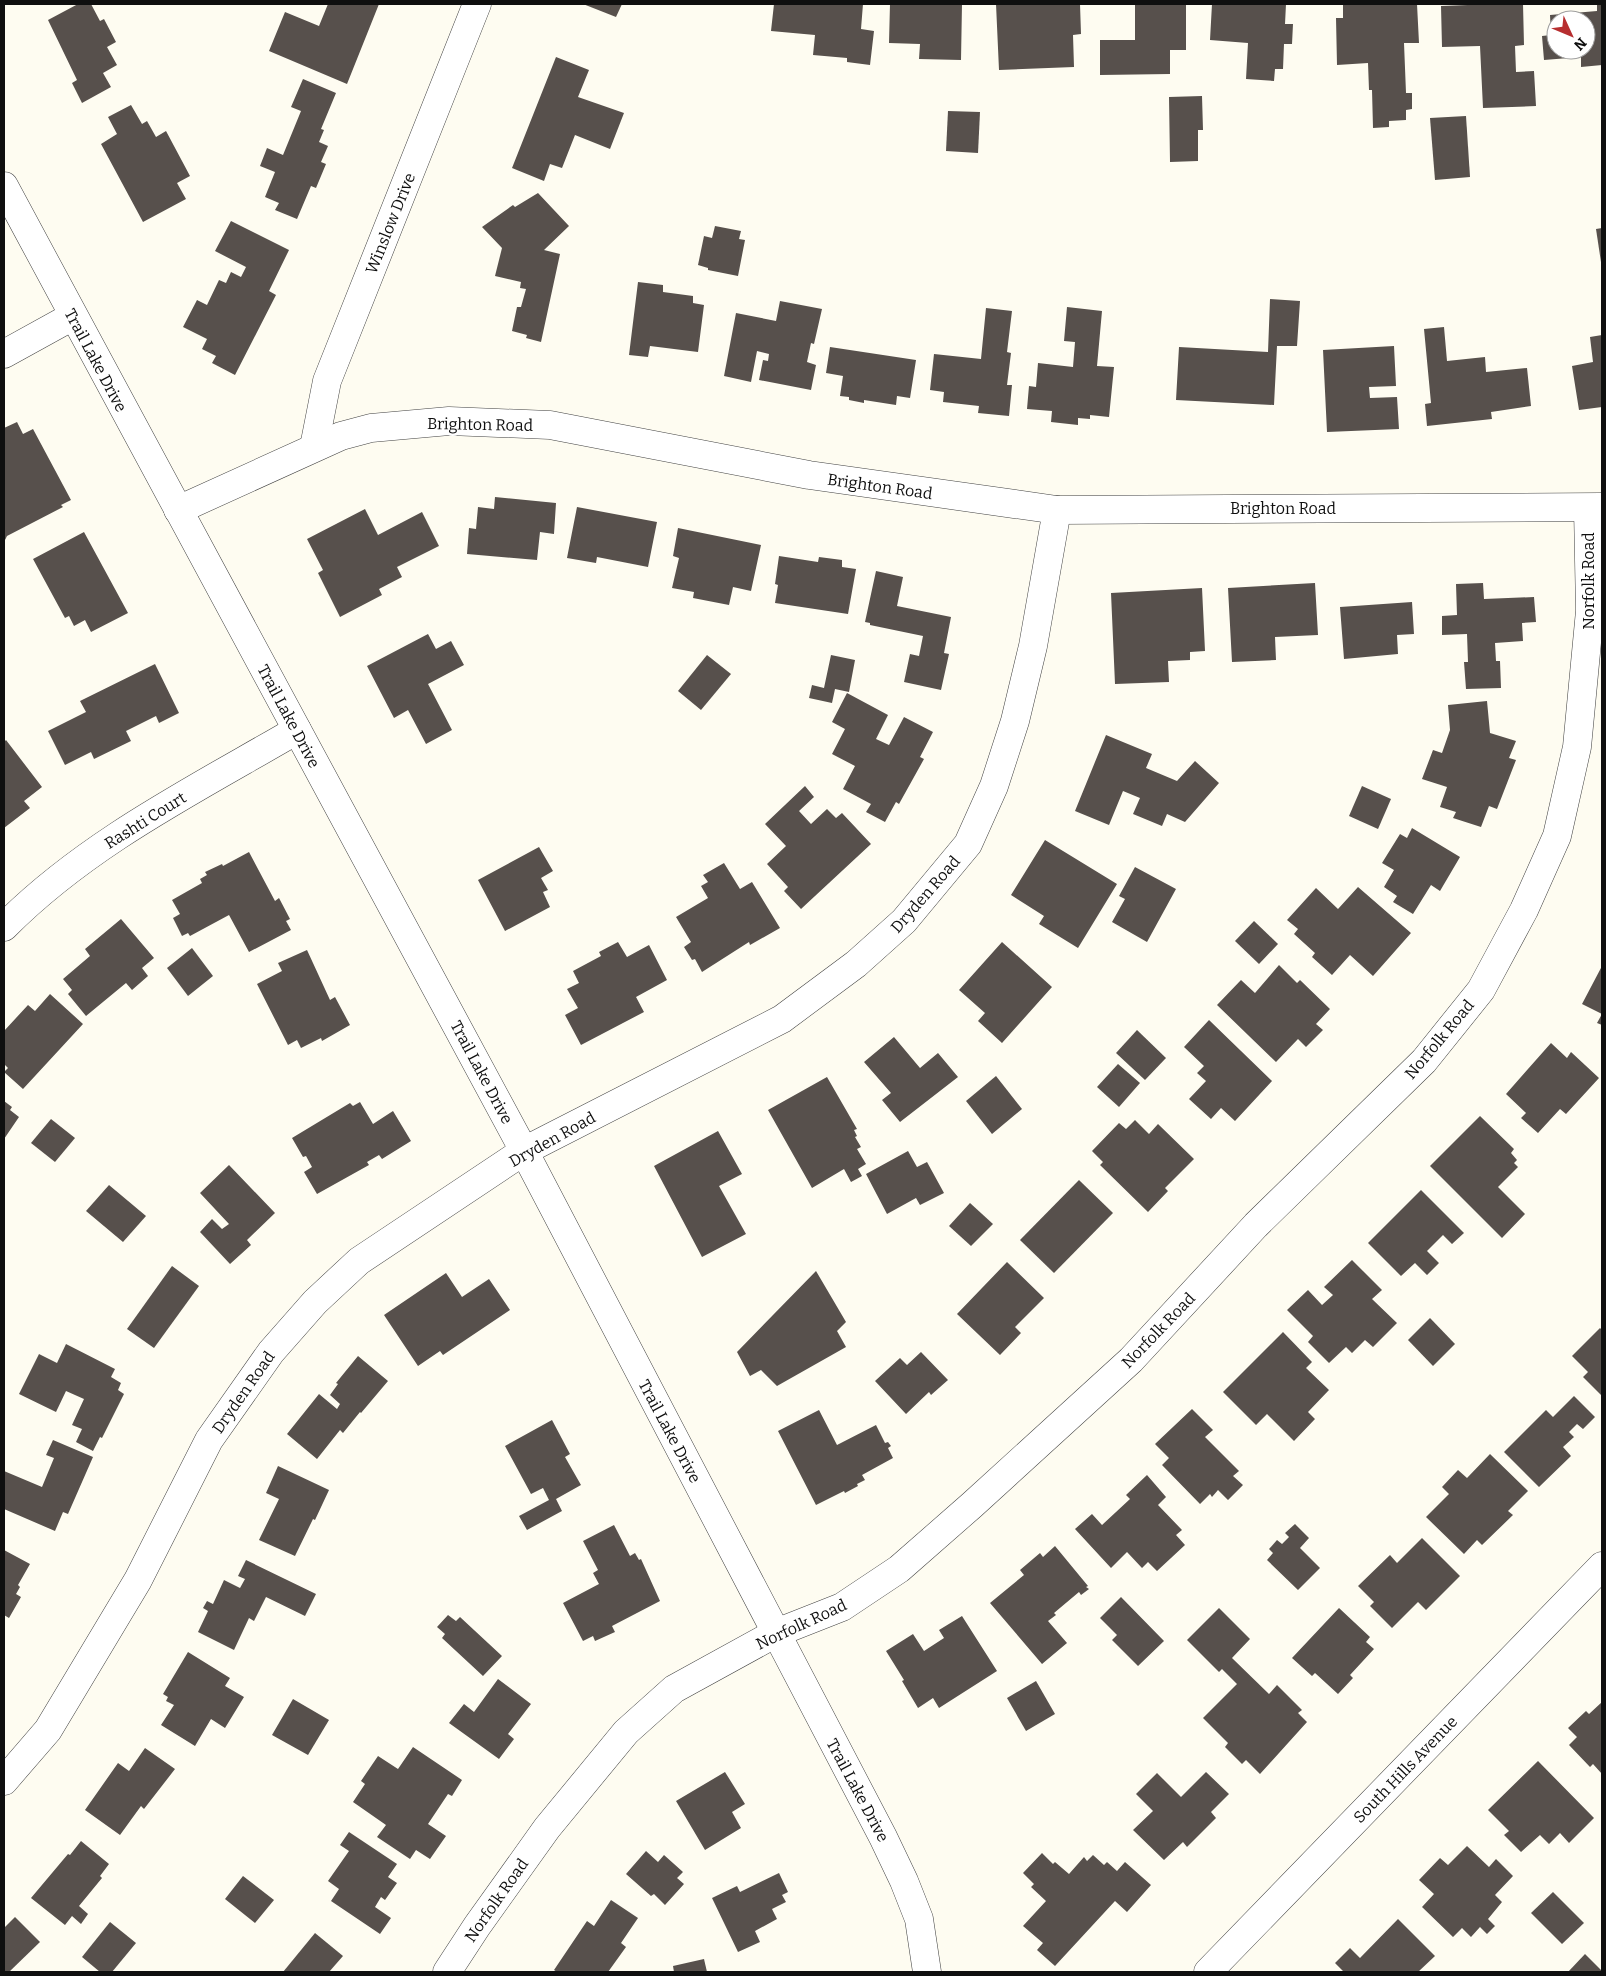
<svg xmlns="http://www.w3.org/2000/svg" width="1606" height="1976" viewBox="0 0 1606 1976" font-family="Bitter,serif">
	<rect width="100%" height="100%" fill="#fefcf1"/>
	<g fill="#57504c" fill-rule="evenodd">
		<path d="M78,4h13l9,17 4,-2 12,23 -9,5 10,18 -14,8 8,14 -29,16 -10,-20 5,-3 -29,-60z"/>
		<path d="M328,4h51l-32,80 -78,-33 16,-39 34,14z"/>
		<path d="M583,4h39l-6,13z"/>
		<path d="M774,4h89l-2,25 13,2 -4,34 -23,-3v-4l-34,-3 2,-20 -44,-4z"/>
		<path d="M890,4h72l-1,56 -42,-1 1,-15 -31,-1z"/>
		<path d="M996,4h84l1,30 -8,1 1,32 -75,3z"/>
		<path d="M1135,4h51v46h-16v24l-70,1v-35h35z"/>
		<path d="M1212,4h74l-1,20h8l-1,20h-8l-1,25h-8l-1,12 -28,-2 2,-36 -38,-3z"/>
		<path d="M1343,4h74l2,39h-15l2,50h6v16l-6,1v10l-17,1v6l-16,1 -1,-38h-3l-1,-27 -31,2 -1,-47h7z"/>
		<path d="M1494,4h29l1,41 -9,1 1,26 18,-1 2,35 -53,2 -3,-62 -38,1 -1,-41z"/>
		<path d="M1597,4h5v61l-21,2v-10l-37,3 -2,-24 9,-1 -1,-20 47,-4zM1556,20h30v30h-30z"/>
		<path d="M556,57l33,13 -11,27 46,16 -14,36 -35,-14 -13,33 -12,-4 -6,17 -32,-13z"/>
		<path d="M303,79l33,14 -15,36 3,1 -5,12 9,4 -7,16 5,2 -10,24 -5,-2 -14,33 -22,-9 4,-7 -14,-6 10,-25 -15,-6 7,-18 16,7 18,-44 -10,-4z"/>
		<path d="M1202,96l1,34h-5v31l-28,1 -1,-65z"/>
		<path d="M131,105l11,19 5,-3 9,16 10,-6 24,45 -13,7 9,16 -43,23 -42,-78 16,-10 -9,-17z"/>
		<path d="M948,111l32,1 -2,41 -32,-2z"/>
		<path d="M1466,116l4,61 -35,3 -5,-62z"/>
		<path d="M538,193l31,33 -25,24 16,4 -19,88 -15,-4 1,-3 -15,-4 5,-24h4l5,-18 -6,-1 1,-6 -26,-6 7,-28 -20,-21 31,-22 2,2z"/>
		<path d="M231,221l58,29 -20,41 7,4 -41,80 -23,-12 4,-7 -14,-7 5,-10 -24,-12 14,-27 10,5 12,-25 7,3 5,-11 10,5 5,-10 -31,-16z"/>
		<path d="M715,226l26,5 -2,8 6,1 -7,36 -30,-6v-2l-10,-3 6,-29 8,2z"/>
		<path d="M1602,228v34h-1l-5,-33z"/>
		<path d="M638,282l25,3v7l30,4v7l11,2 -6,47 -48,-6 -2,11 -19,-2z"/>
		<path d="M1270,299l30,2 -3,45h-20l-3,59 -98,-5 3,-53 89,5z"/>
		<path d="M780,301l42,8 -8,35 -3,-1 -4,19 9,3 -5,25 -52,-10 4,-20 5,1 1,-7 -12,-3 -6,31 -27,-6 12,-63 40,8z"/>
		<path d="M1067,307l35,4 -5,55 17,1 -5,50 -19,-2v4l-12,-1v7l-27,-3 1,-11 -25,-2 2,-23 7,1 2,-24 35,4 2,-25 -11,-1z"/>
		<path d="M986,308l26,3 -5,41 4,1 -4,32h5l-3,31 -31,-3 1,-7 -36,-4 1,-10 -14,-2 4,-36 47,5z"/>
		<path d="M1444,327l3,34 38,-4 1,15 41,-4 4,38 -40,6 1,7 -65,7 -2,-22 6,-1 -7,-74z"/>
		<path d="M1602,335v72l-23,3 -7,-44 21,-4 -3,-25z"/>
		<path d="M1394,346l2,40 -27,1 1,11 27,-1 2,32 -72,3 -4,-82z"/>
		<path d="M830,347l86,13 -6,38 -13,-2 -1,9 -32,-5v3l-15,-3v-3l-9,-1 3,-20 -17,-3z"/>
		<path d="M17,422l6,12 10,-5 38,71 -10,5 2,2 -56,29 -3,6v-114z"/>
		<path d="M495,497l61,6 -2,31 -14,-2 -3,28 -70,-6 2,-26 7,1 2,-22 16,2z"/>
		<path d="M577,507l80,15 -9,45 -51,-10 -1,6 -29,-5z"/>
		<path d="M365,509l13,26 44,-23 17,34 -42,21 5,10 -23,12 3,6 -42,22 -22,-44 5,-3 -16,-31z"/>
		<path d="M678,528l83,17 -10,46 -18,-4 -4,18 -36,-7 1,-6 -22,-4 7,-30 -6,-2z"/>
		<path d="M84,532l44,81 -37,19 -6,-12 -11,6 -5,-10 -4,2 -32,-59z"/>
		<path d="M779,556l39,6 1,-5 23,3v7l14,2 -8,45 -73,-11 3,-18 -3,-1z"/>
		<path d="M876,571l27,6 -6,29 54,11 -7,36 5,1 -8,36 -37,-8 6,-28 9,2 4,-20 -53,-11v-2l-5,-1z"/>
		<path d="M1315,583l3,52 -43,2 1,23 -44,2 -4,-74z"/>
		<path d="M1483,583l1,16 50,-2 2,25 -14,1 1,18 -28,2 1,18h4l1,27 -35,1 -2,-27h4l-1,-28 -25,1v-19l15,-1 -1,-31z"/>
		<path d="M1202,588l3,63 -15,1v8l-22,1 1,21 -54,2 -4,-91z"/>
		<path d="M1412,602l2,32 -17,1 1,19 -54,5 -4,-52z"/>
		<path d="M428,634l8,15 15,-8 13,24 -36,19 24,46 -26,14 -18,-34 -14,8 -27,-52z"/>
		<path d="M707,655l24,19 -30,36 -23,-19z"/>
		<path d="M831,655l24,5 -6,32 -14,-3 -3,14 -23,-5 3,-13 12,3z"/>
		<path d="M155,664l24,49 -20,10 -3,-7 -30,15 5,10 -37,18 -3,-7 -26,13 -17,-34 38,-19 -6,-11z"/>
		<path d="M847,693l41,22 -12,24 13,6 15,-28 29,15 -13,25 4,2 -25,45 -3,-2 -11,20 -19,-10 5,-8 -28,-15 12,-23 -23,-12 13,-25 -13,-7z"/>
		<path d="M1487,701l3,32 26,8 -7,17 7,2 -19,49 -8,-3 -8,21 -28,-9 3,-6 -16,-5 7,-20 -25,-8 11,-29 9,3 8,-23 -2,-25z"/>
		<path d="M1106,735l46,19 -6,14 31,13 18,-20 24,22 -34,39 -18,-8 -5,12 -29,-12 7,-16 -17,-7 -14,34 -34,-14z"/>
		<path d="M6,740l36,47 -18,14 6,7 -26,20v-86z"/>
		<path d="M805,786l9,11 -15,14 12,13 16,-15 9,9 6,-5 29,31 -70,65 -17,-18 4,-4 -21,-23 19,-18 -21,-22z"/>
		<path d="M1362,786l29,13 -13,30 -29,-13z"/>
		<path d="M1412,828l48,29 -20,34 -9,-6 -18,29 -20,-12 4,-6 -13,-9 10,-17 -12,-7 18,-29 7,4z"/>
		<path d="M1045,840l72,44 -39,64 -39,-24 5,-8 -33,-21z"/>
		<path d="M539,847l14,24 -12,7 7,12 -5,2 7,15 -45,24 -27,-51z"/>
		<path d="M249,852l26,49 4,-3 11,21 -4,2 5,9 -42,22 -20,-37 -39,21 -2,-3 -6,3 -9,-18 7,-4 -8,-14 30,-17 -2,-4 7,-4 -2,-3 17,-8 1,2z"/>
		<path d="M724,863l16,26 12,-7 28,46 -30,17 -1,-3 -47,30 -7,-13 -3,1 -8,-13 7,-5 -15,-25 32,-19 -7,-12 7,-4 -5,-7z"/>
		<path d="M1135,867l41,22 -29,53 -35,-20 13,-23 -6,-3z"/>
		<path d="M1358,887l53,46 -38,43 -23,-21 -18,20 -20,-18 3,-4 -21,-19 4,-5 -11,-9 29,-32 22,21z"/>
		<path d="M121,919l33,39 -12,10 6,8 -16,14 -6,-7 -40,33 -18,-22 4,-4 -9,-11 27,-23 -5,-7z"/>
		<path d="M1254,921l24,23 -19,20 -24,-23z"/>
		<path d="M618,942l9,15 22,-12 18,35 -31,17 8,15 -63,33 -16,-30 13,-7 -11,-19 12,-6 -6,-12 28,-15 -2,-4z"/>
		<path d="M1002,942l50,45 -50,56 -24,-22 7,-8 -26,-23z"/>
		<path d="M192,948l21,28 -25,20 -21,-28z"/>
		<path d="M307,950l23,50 5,-3 15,28 -28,16 -1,-3 -20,10 -4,-8 -9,5 -31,-61 25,-13 -4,-8z"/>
		<path d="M1279,965l18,18 3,-3 30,29 -14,15 7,6 -17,17 -8,-8 -22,23 -59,-57 24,-25 14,13z"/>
		<path d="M1602,966v59l-5,-2 5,-9 -20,-10z"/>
		<path d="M50,994l33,30 -60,65 -19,-17 4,-4 -4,-4v-33l24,-26 7,6z"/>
		<path d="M1209,1020l63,61 -37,40 -14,-13 -10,11 -22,-20 17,-18 -9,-8 7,-7 -20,-19z"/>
		<path d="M1137,1030l29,28 -21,22 -29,-27z"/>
		<path d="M894,1037l26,31 18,-15 20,24 -58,45 -18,-22 9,-7 -27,-31z"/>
		<path d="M1551,1043l16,15 4,-6 28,26 -33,36 -6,-5 -22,24 -17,-15 5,-5 -20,-19z"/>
		<path d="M1118,1064l22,19 -21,24 -22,-20z"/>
		<path d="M996,1076l26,33 -30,25 -26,-33z"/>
		<path d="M827,1077l30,52 -3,1 3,6 -2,1 6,10 -4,2 9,15 -8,5 4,7 -11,6 -7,-13 -32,19 -44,-78z"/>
		<path d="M4,1101l8,6 -2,3 9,7 -15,22z"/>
		<path d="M360,1102l13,22 20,-13 18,30 -29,18 -3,-4 -12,7 2,3 -52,29 -13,-22 8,-5 -6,-11 -3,1 -11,-19 58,-35 3,3z"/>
		<path d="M1480,1116l34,33 -3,4 6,7 -3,3 4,4 -20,20 27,27 -23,24 -72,-72z"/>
		<path d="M51,1119l24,19 -20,24 -24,-19z"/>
		<path d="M1135,1120l14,14 9,-10 36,35 -29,29 3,3 -20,21 -48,-47 3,-3 -11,-11 27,-28 7,6z"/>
		<path d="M718,1131l24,43 -23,12 27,48 -44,23 -48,-91z"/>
		<path d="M908,1151l9,16 10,-5 17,31 -24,12 -4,-7 -29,16 -21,-40z"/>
		<path d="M229,1165l46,48 -28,27 4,5 -21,19 -30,-32 12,-13 10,10 7,-5 -29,-31z"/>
		<path d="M1079,1180l34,33 -59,60 -34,-33z"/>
		<path d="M109,1185l37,31 -23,26 -37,-31z"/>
		<path d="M1421,1190l43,43 -12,11 -9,-9 -16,16 12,12 -12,12 -12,-12 -14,13 -33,-33z"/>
		<path d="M970,1203l23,21 -22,22 -22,-20z"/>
		<path d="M1352,1260l30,30 -10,9 25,24 -24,24 -8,-7 -13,13 -6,-6 -17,16 -21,-21 5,-6 -26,-26 21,-20 14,15 11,-10 -9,-8z"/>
		<path d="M1007,1262l37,36 -29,29 6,6 -21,22 -43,-41z"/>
		<path d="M172,1266l27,20 -45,62 -27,-19z"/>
		<path d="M816,1271l30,51 -9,9 9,16 -69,39 -16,-16 -11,6 -13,-24z"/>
		<path d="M446,1273l16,24 27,-18 21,31 -67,45 -3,-4 -22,15 -34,-51z"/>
		<path d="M1430,1318l25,26 -22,22 -25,-26z"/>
		<path d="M1600,1328l2,2v66l-19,-19 5,-5 -16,-16z"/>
		<path d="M1283,1332l29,30 -6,6 23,22 -21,22 7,7 -21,22 -27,-27 -11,11 -33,-33z"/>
		<path d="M66,1344l49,25 -4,8 10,6 -3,7 6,4 -22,44 -2,-1 -7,14 -17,-9 6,-13 -10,-4 12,-26 -18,-8 -10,21 -37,-18 20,-40 18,9z"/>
		<path d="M921,1352l27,28 -17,15 -2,-3 -23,22 -31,-33 25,-23 7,7z"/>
		<path d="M358,1356l30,25 -27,32 -1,-1 -17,21 -3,-3 -23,29 -30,-25 32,-40 18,15 3,-5 -10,-9 8,-11 -2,-1z"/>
		<path d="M1574,1396l21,21 -12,12 -6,-5 -8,8 5,5 -11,10 8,9 -32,31 -35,-35 42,-42 7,7z"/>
		<path d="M1192,1409l21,21 -8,7 34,34 -6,5 10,9 -15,15 -10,-10 -6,7 -2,-3 -10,10 -38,-39 7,-7 -14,-14z"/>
		<path d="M819,1410l18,35 39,-20 9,18 3,-1 3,4 -3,2 5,10 -31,17 3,5 -8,4 1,2 -13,7 -1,-2 -28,14 -38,-74z"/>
		<path d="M552,1420l18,34 -5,3 16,28 -25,14 6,12 -35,19 -8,-14 30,-16 -6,-12 -12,6 -26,-48z"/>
		<path d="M53,1440l40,17 -25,57 -5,-2 -8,19 -51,-22v-38l38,16 12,-29 -8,-3z"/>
		<path d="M1490,1454l38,37 -20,20 5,4 -31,30 -5,-5 -13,14 -38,-37 23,-23 -7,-7 16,-17 9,8z"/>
		<path d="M278,1466l51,24 -14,30 -2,-1 -18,37 -36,-16 20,-41 -13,-6z"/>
		<path d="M1147,1475l19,22 -8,8 24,25 -6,5 9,10 -28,26 -9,-9 -6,6 -15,-16 -16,16 -36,-39 17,-15 10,11 28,-26 -4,-4z"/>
		<path d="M1295,1524l14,14 -9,10 20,20 -22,22 -31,-30 6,-7 -4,-4 8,-9 5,4 7,-7 -4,-4z"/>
		<path d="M614,1525l16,31 5,-3 4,7 2,-1 19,42 -48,25 3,6 -20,9 -2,-5 -10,5 -20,-38 36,-19 -6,-11 5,-3 -15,-29z"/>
		<path d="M1422,1538l38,38 -34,34 -8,-8 -26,26 -22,-22 4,-4 -16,-16 32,-31 7,8z"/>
		<path d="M1055,1546l33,40 -2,1 3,2 -8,6 -2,-3 -25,21 2,2 -8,6 19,22 -25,21 -52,-61 34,-28 -4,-5 20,-17 3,4z"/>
		<path d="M4,1550l26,14 -12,21 2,2 -4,7 5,3 -12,21 -5,-3z"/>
		<path d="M246,1560l70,34 -11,22 -39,-19 -12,24 -5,-3 -15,32 -36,-18 10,-21 -5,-3 4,-7 6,3 11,-24 16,8 5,-9 -7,-3z"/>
		<path d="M1121,1597l43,44 -26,25 -26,-26 5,-5 -17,-17z"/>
		<path d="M1219,1608l31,31 -18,19 37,36 8,-9 25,25 -4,3 9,9 -47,52 -14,-14 -4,4 -17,-17 3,-4 -25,-25 34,-34 -15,-15 -3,3 -32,-32z"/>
		<path d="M1339,1608l31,29 -4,5 8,7 -24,26 3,3 -15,16 -23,-21 -3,3 -20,-18z"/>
		<path d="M448,1615l8,6 4,-4 42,39 -19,20 -41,-38 3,-4 -8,-7z"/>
		<path d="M962,1616l35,55 -58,37 -6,-10 -15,10 -16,-27 2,-1 -18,-29 27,-17 11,17 20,-13 -5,-8z"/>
		<path d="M188,1652l42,26 -5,8 19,11 -19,31 -14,-9 -16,27 -34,-21 13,-20 -8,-4 2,-4 -5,-3z"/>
		<path d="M498,1679l33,25 -23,30 6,5 -15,20 -50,-36 15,-19 10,8z"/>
		<path d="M1036,1681l19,33 -29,17 -19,-33z"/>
		<path d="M293,1699l36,21 -21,35 -36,-20z"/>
		<path d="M1602,1702v72l-9,-10 -3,3 -21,-22 8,-8 -9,-9 18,-17 3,3z"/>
		<path d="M413,1747l49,33 -10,16 -4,-2 -20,30 18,12 -16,23 -14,-9 -6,9 -33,-22 9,-12 -33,-23 12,-18 -4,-3 17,-25 20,13z"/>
		<path d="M145,1748l30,21 -31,40 -3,-3 -21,29 -35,-25 33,-47 11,8z"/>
		<path d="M1538,1761l56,57 -25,25 -9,-10 -11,11 -9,-9 -19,17 -17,-17 5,-4 -21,-21z"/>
		<path d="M725,1772l20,32 -13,8 9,16 -36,22 -29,-49z"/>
		<path d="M1206,1772l23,22 -18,18 5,6 -29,29 -4,-5 -19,18 -31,-30 20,-19 -17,-17 21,-21 24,24z"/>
		<path d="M349,1832l48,32 -9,13 9,6 -12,17 -4,-3 -6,10 16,11 -11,16 -49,-33 8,-12 -11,-8 21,-30 -9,-6z"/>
		<path d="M81,1841l28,23 -9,12 2,2 -23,28 9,8 -7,10 -9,-8 -7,9 -34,-27 37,-44 2,1z"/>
		<path d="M1467,1846l22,21 7,-8 17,17 -18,19 7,7 -14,17 7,7 -8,8 -7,-7 -9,10 -9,-9 -9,9 -31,-30 12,-13 -15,-14 21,-22 8,7z"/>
		<path d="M646,1851l12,11 6,-7 19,17 -6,6 7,6 -19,21 -11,-11 -3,2 -25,-22z"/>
		<path d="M1042,1853l11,11 2,-2 14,12 15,-17 3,4 6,-6 11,10 3,-3 10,9 8,-9 26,23 -24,27 -12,-11 -60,65 -18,-16 6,-7 -20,-17 23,-25 -15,-14 3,-3 -11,-11z"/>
		<path d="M779,1873l9,19 -6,3 4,7 -14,7 5,10 -22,12 5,11 -22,10 -26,-54 25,-12 3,6z"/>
		<path d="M243,1876l31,24 -19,23 -30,-24z"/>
		<path d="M1553,1892l31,31 -22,21 -31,-31z"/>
		<path d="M611,1900l27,18 -17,25 5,4 -18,25h-51l-3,-2 33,-49 7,5z"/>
		<path d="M15,1917l25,25 -31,30h-5v-44z"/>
		<path d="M1398,1919l37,37 -17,16h-74l-9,-9 15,-15 10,10z"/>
		<path d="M110,1922l26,21 -24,29h-12l-18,-15z"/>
		<path d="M315,1933l28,23 -14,16h-46z"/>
		<path d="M1585,1954l17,17v1h-34z"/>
		<path d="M704,1959l3,13h-33l-1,-6z"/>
	</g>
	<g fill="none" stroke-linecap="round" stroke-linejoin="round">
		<defs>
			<g id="minor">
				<path d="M4,354l69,-38"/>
				<path d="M314,447l13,-66 150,-377"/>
				<path d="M178,510l163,-74 30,-8 78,-7 101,4 259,50 248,35 545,-3"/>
				<path d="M4,927c83,-84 192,-138 293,-197"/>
				<path d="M4,1781l44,-51 90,-150 71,-140 62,-88 44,-50 44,-41 165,-110 258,-132 74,-55 48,-43 64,-77 26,-58 21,-65 18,-75 24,-136"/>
				<path d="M447,1972l30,-46 70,-98 79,-96 48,-43 102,-56 66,-26 57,-38 73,-64 159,-145 125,-135 168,-164 57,-71 43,-80 33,-74 20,-89 13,-136 -2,-103"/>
				<path d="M1208,1972l394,-406"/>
			</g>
			<path id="tertiary" d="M4,186l520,965 359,686 21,44 15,38 8,53"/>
		</defs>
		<use href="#minor" stroke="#424242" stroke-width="29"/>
		<use href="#tertiary" stroke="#424242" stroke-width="29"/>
		<use href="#minor" stroke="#fff" stroke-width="28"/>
		<use href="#tertiary" stroke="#fff" stroke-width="28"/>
	</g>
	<g text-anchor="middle" stroke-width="5" stroke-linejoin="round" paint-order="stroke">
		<g font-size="16" fill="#0f0f0f" stroke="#fff">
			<text transform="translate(390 223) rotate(-68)" y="6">Winslow Drive</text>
			<text transform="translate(96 360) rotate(62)" y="6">Trail Lake Drive</text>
			<text transform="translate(480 424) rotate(1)" y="6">Brighton Road</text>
			<text transform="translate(880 486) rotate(8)" y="6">Brighton Road</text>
			<text x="1283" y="514">Brighton Road</text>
			<text transform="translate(1588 581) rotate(-90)" y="6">Norfolk Road</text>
			<text transform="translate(289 716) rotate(62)" y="6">Trail Lake Drive</text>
			<text transform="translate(145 820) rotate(-32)" y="6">Rashti Court</text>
			<text transform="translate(925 894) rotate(-49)" y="6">Dryden Road</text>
			<text transform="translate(1439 1039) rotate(-50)" y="6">Norfolk Road</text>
			<text transform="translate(482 1072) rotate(62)" y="6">Trail Lake Drive</text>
			<text transform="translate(552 1139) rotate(-29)" y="6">Dryden Road</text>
			<text transform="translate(1158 1330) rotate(-46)" y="6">Norfolk Road</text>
			<text transform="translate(243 1392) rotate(-55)" y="6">Dryden Road</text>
			<text transform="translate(670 1431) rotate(62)" y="6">Trail Lake Drive</text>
			<text transform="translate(801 1624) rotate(-25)" y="6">Norfolk Road</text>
			<text transform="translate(1405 1769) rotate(-46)" y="6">South Hills Avenue</text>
			<text transform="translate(858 1790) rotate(62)" y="6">Trail Lake Drive</text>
			<text transform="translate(496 1900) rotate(-55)" y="6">Norfolk Road</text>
		</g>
	</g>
	<rect width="1606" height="1976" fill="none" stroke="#0f0f0f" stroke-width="10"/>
	<g transform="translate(1571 35) rotate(134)"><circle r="24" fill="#ffffff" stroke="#9f9f9f"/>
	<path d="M0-4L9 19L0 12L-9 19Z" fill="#b72e30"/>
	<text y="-8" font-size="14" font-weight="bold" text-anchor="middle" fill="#0f0f0f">N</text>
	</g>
</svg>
